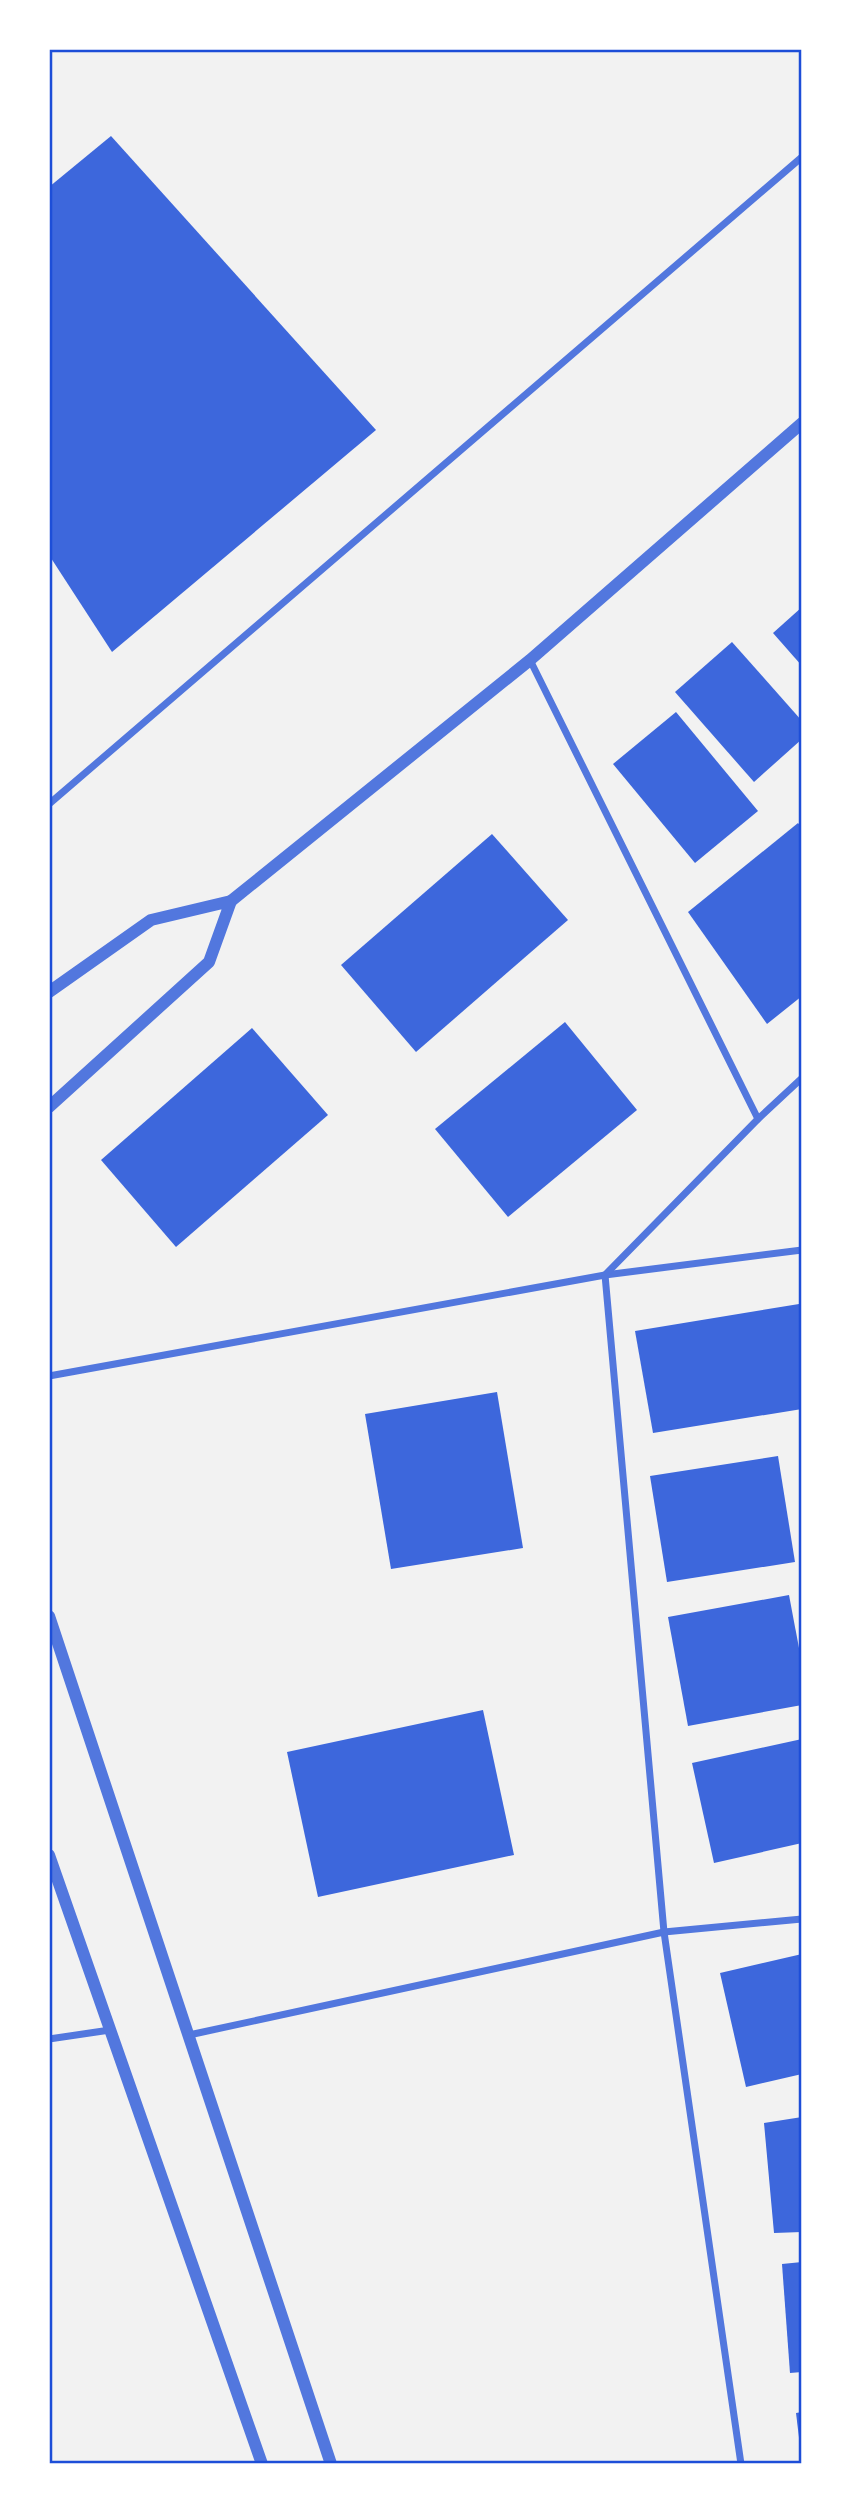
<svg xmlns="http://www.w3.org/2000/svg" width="851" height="2513" viewBox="0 0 851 2513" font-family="Montserrat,sans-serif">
	<rect width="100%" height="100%" fill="#f2f2f2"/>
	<g fill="#3d67dc">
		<path d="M111,136l265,294 -264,222 -63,-97v-368z"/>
		<path d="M802,607v59l-29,-33z"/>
		<path d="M732,642l70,79v18l-48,43 -79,-90z"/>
		<path d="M676,712l82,99 -63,52 -82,-99z"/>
		<path d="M798,823l4,5v168l-35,28 -79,-112z"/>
		<path d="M492,834l76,86 -152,132 -75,-87z"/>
		<path d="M565,1022l72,88 -129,107 -73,-88z"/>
		<path d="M252,1028l76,87 -152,132 -75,-87z"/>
		<path d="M799,1304l3,20v85l-149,24 -18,-102z"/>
		<path d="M497,1392l26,156 -132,21 -26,-155z"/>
		<path d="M778,1456l17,106 -128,20 -17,-106z"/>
		<path d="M789,1595l13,69v41l-114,21 -20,-109z"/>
		<path d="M483,1710l31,145 -196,42 -31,-145z"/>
		<path d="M802,1739v104l-88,20 -22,-100z"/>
		<path d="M802,1954v120l-56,13 -26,-114z"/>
		<path d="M802,2117v115l-28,1 -10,-110z"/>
		<path d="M802,2262v110l-12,1 -8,-109z"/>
		<path d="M802,2412v34h-2l-4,-33z"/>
	</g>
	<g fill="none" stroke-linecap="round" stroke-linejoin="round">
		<g stroke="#5277de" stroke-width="7">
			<path d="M530,660l228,459"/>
			<path d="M49,804l753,-647"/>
			<path d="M49,1376l556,-101 197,-25"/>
			<path d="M189,2035l475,-103 138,-13"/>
			<path d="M49,2039l61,-9"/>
			<path d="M741,2464l-77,-532 -59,-657 153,-156 44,-41"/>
		</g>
		<g stroke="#5277de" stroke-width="12">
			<path d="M231,901l299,-241 272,-237"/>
			<path d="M49,992l102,-72 80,-19 -22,61 -160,145"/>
			<path d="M49,1616l282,848"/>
			<path d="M49,1855l213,609"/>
		</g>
	</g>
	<rect width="851" height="2513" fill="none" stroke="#ffffff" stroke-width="102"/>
	<rect x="51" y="51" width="749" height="2411" fill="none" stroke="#1d4ed8" stroke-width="2.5"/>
</svg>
